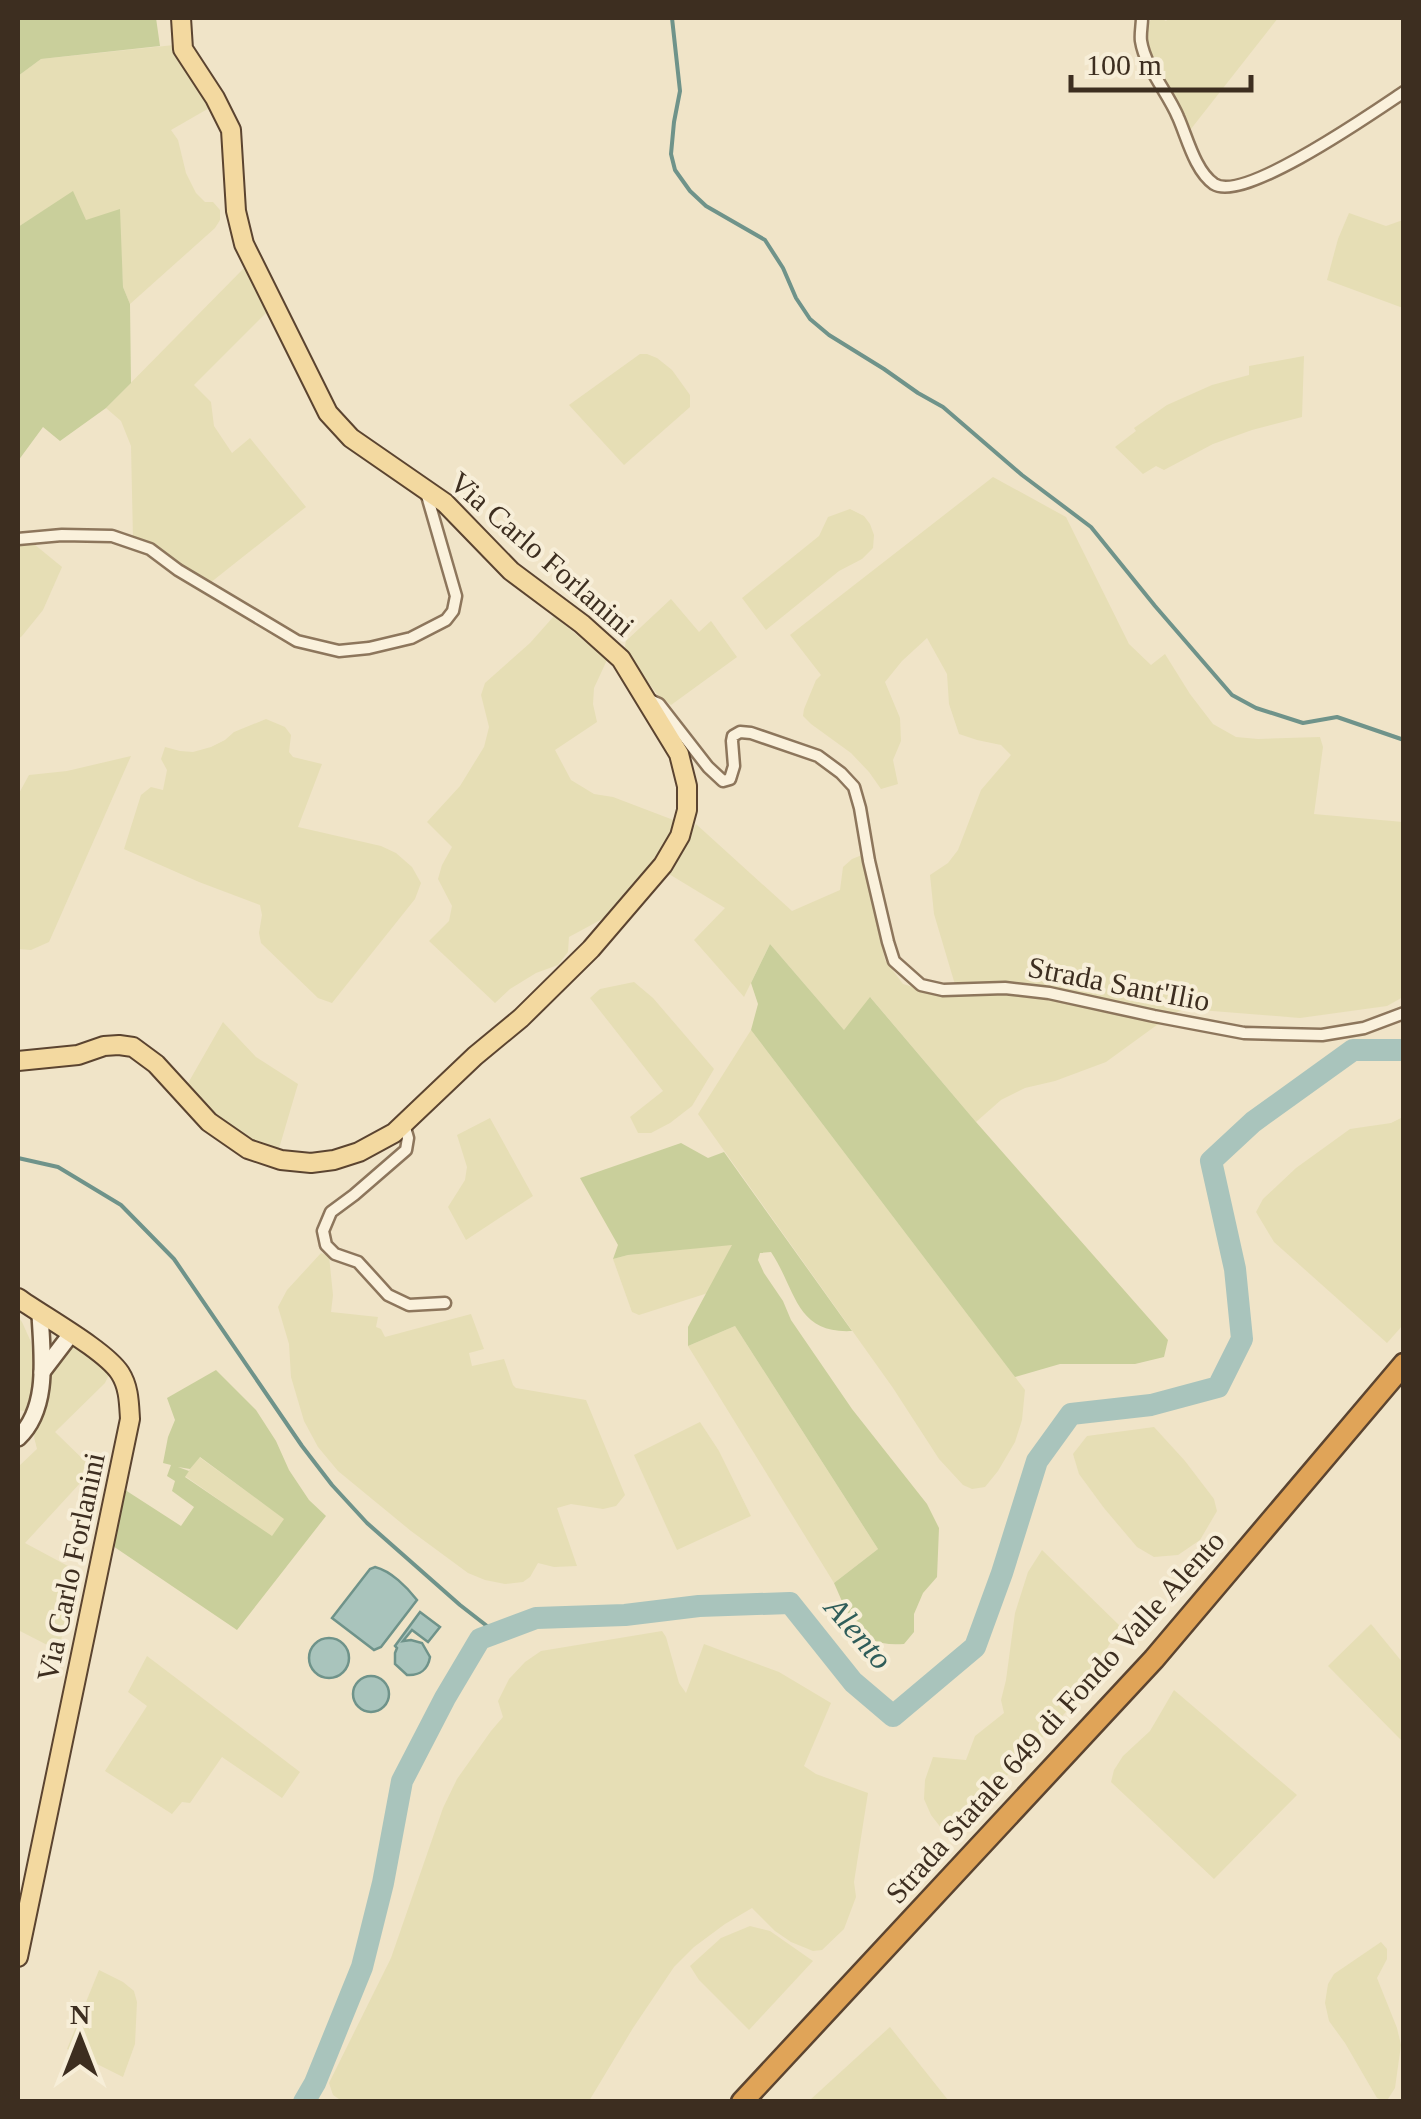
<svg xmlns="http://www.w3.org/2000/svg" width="1421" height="2119" viewBox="0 0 1421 2119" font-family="Georgia,serif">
	<rect width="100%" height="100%" fill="#f0e4c8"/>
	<g fill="#e6deb5">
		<path d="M1152,18h8l6,3 3,-3h109l-91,116 -47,-98z"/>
		<path d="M174,45l37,62 -40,23 7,10 8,33 10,20 9,9h8l7,8v10l-5,8 -85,76 -7,-17 -2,-36 -36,-30 -12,-29 -55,35v-151l23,-17z"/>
		<path d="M1349,213l37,13 17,-6v88l-76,-28 11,-41z"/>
		<path d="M247,265l23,44 -76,76 17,17 3,24 18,27 18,-15 56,69 -96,76 -77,-44 -2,-93 -10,-25 -15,-13z"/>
		<path d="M640,354h7l10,4 15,12 18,25v12l-66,58 -55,-60z"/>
		<path d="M1304,356l-2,61 -50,13 -39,14 -49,26 -8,-4 -13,8 -28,-27 21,-16 -2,-3 33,-23 45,-20 37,-10v-9z"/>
		<path d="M993,477l73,40 63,127 22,21 14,-11 25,40 23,30 23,13 22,2 62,-2 3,10 -9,67 89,8v175l-16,9 -87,12 -113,-9 -13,4 -77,-11 -141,-14 -22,-74 -4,-39 18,-12 10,-13 23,-60 30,-35 -10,-10 -24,-5 -18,-6 -10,-30 -2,-30 -20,-36 -25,23 -17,21 15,36 1,23 -8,19 5,24 -17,5 -12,-17 -18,-19 -40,-29 -8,-8 1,-7 12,-29 5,-5 -31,-40z"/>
		<path d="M850,509l14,7 6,8 4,11 -1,13 -11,11 -23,12 -73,59 -24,-32 77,-62 9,-19z"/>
		<path d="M29,540l33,27 -19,43 -21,26 -4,3v-90l4,-8z"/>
		<path d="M671,599l28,33 12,-11 26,36 -66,48 -14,-11 -33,-43 2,-10z"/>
		<path d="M554,616l53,44 -13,28 -1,16 4,18 -42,28 16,30 23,14 19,3 63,24 -13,29 -57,67 -37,20 -1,15 -10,13 -22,8 -26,16 -15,14 -66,-62 20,-20 3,-15 -14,-27 4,-14 10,-18 -25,-25 33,-36 24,-39 5,-20 -8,-32 4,-12 45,-40z"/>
		<path d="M266,719l19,8 6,8 -2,17 4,5 29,7 -24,63 83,19 15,7 16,14 9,16 -6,16 -83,104 -14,-5 -57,-55 -2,-10 3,-18 -2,-10 -61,-23 -75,-33 17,-54 10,-8 12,3 4,-20 -6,-11 4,-12 15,4 13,1 18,-5 14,-7 9,-8z"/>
		<path d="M131,756l-82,186 -18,8 -13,-1v-154l11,-20 38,-4z"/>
		<path d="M696,824l96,87 48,-21 3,-23 9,-8 10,-4 23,105 18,24 38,11 58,-3 48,5 114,25 -55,40 -51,19 -30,7 -24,12 -25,22 -105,-124 -27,32 -74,-86 -26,53 -50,-57 31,-32 -61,-37z"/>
		<path d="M634,982l19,16 61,71 -22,37 -22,17 -19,10h-13l-8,-16 33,-26 -73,-93 10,-9z"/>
		<path d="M223,1022l33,35 42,27 -20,68 -21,-7 -34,-22 -36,-38z"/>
		<path d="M751,1030l274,360 -3,30 -7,22 -17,29 -13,16 -13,2 -9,-4 -24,-26 -46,-71 -195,-274z"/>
		<path d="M1403,1117v208l-16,18 -113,-101 -18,-30 7,-13 33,-31 54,-39 41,-6z"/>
		<path d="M490,1118l43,78 -67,44 -18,-33 17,-27 2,-13 -10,-32z"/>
		<path d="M733,1244l-25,49 -69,22 -7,-3 -19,-53 15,-4z"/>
		<path d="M321,1253l8,3 4,39 -2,17 47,5 -2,10 5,2 4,8 86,-23 13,35 -15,4 3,13 32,-7 9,26 3,3 70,12 39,95 -9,11 -13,3 -32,-5 -14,4 20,58 -23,1 -16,-4 -8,14 -7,5 -18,2 -20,-4 -17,-7 -57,-42 -73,-60 -20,-24 -14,-26 -13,-44 -2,-33 -11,-37 9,-17z"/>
		<path d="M18,1317l4,5 9,20 4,44 -10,25 -7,-1z"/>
		<path d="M735,1326l143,223 -44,34 -146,-237z"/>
		<path d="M72,1346l20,9 17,20 -4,8 -50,49 38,37 -68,74 54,29 -2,14 -10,24 -8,41 -41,-21v-163l19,-18 -3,-12 12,-59 9,-15z"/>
		<path d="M700,1422l19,29 32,65 -74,34 -43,-95z"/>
		<path d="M1154,1427l31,34 29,38 3,12 -17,29 -22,15 -24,2 -17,-10 -33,-39 -25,-34 -6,-20 14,-18z"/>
		<path d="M199,1457l86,62 -13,18 -87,-61z"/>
		<path d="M1042,1550l78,76 -43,74 -128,138 -18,-23 -7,-16 1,-19 8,-23 33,3 9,-24 29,-23 -3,-13 5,-20 9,-67 13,-41z"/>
		<path d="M1371,1624l32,39v79l-75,-76z"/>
		<path d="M662,1631l4,6 13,46 7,10 18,-49 75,28 52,31 -27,63 12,8 52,19 -14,89 2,15 -12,32 -22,21 -9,1 -22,-9 -16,-11 -23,-23 -27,16 -31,23 -20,20 -41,61 -44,73h-247l-9,-6 -4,-12 62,-125 52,-150 14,-29 34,-48 12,-14 -5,-16 11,-22 16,-17 16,-11z"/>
		<path d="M147,1656l153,116 -18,26 -60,-41 -32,46 -8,-1 -10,12 -67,-43 42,-65 -19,-14z"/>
		<path d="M1174,1690l123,105 -83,84 -103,-97 3,-12 9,-14 27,-25z"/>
		<path d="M750,1926l20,5 43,30 -64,69 -50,-50 -9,-14 31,-28z"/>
		<path d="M1381,1942l6,7v10l-10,19 20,50 4,17 -6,43 -9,14 -9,-4 -32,-55 -16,-22 -4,-18 3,-19 6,-10z"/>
		<path d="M99,1970l24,12 11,9 3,11 -2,42 -12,33 -56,-28z"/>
		<path d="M890,2027l58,73 -137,1 -1,-1z"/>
	</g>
	<g fill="#c9cf9b" fill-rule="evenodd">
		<path d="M18,18h138l4,28 -119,13 -23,17z"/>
		<path d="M73,191l13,29 34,-11 3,78 7,17 1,79 -25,25 -46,33 -17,-14 -25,34v-234z"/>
		<path d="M770,944l74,86 26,-33 106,125 192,218 -4,17 -29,7h-75l-45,13 -264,-347 7,-26 -7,-21z"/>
		<path d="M681,1143l27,15 16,-6 128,179c-57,3 -56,-42 -81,-79l-11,1 -2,7 6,13 19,28 8,19 61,89 75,95 12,24 -2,49 -14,16 -9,21v18l-10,12c-46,4 -54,-25 -70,-61l44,-34 -143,-223 -47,20v-19l44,-82 -104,10 -15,4 5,-14 -38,-67z"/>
		<path d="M216,1370l40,40 20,31 13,29 20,30 17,16 -89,114 -130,-88 12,-56 62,40 13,-19 -22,-16 3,-10 -8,-5 4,-11 -8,-2 5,-26 7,-17 -8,-22zM200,1457l84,62 -12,17 -87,-59 4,-6 -11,-4 12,2z"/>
	</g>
	<g fill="#a9c4bc" stroke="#6f938a" stroke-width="2.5">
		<path d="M375,1567c16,4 32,20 42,33l-36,47 -7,3 -42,-32 38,-49z"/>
		<path d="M420,1612l20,15 -12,15 -16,-12 -9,11 8,-1 11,3 8,14c-2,12 -10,19 -23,18l-12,-11v-11l2,-5 -2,-2z"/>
		<circle cx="329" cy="1658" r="20"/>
		<circle cx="371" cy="1694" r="18"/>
	</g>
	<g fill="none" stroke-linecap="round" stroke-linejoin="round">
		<g stroke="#6f938a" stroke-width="4">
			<path d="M672,18l8,73 -6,31 -3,32 4,16 15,21 16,15 59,34 18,28 13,30 14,21 19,16 55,34 34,24 25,14 79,68 69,52 64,79 77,89 24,13 47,15 34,-6 67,23"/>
			<path d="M18,1158l40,9 63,38 53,54 128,187 30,39 35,38 93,82 36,28"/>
		</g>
		<path stroke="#a9c4bc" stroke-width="22" d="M304,2102l11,-19 47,-116 21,-84 19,-102 43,-83 35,-59 56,-21 89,-3 74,-9 91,-3 63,79 40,34 82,-69 27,-74 35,-112 34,-47 80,-9 67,-18 24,-48 -7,-70 -24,-108 42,-39 100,-72h51"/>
		<defs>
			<g id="street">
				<path d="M1142,18c0,7 -2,16 -1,23 4,26 27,52 37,76 9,20 17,54 36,67 30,19 160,-72 190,-92"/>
				<path d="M18,539l44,-4 50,1 38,13 28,21 119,71 42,10 30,-3 42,-10 35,-18 7,-9 3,-15 -30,-104"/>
				<path d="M648,699l11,5 49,63 15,14 7,-2 4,-13 -2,-25 1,-5 7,-4 11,1 67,23 23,17 13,14 6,21 9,53 19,81 6,19 27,24 22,5 62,-2 44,5 105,23 90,17 78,2 42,-7 40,-15"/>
				<path d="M404,1124l4,14 -2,12 -52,45 -23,17 -8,19 3,14 9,9 23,8 30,33 21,10 36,-2"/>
			</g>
			<g id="secondary">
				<path d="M42,1372l29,-38"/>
				<path d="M18,1438c32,-30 24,-84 22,-124"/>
			</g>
			<g id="primary">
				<path d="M18,1061l60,-6 26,-9 15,-1 14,2 23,17 53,58 39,27 33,11 30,3 23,-3 25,-8 35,-19 81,-77 46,-38 70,-69 72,-84 17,-29 7,-26v-24l-8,-32 -58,-95 -39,-35 -71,-53 -66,-68 -94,-65 -23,-25 -84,-169 -8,-33 -5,-81 -16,-32 -32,-49 -2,-31"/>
				<path d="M18,1298c25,18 87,52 102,75 9,14 9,30 10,46l-112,538"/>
			</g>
			<path id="highway" d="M742,2102l412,-443 250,-295"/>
		</defs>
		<use href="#street" stroke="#8d765c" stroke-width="15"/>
		<use href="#secondary" stroke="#6f573f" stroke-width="20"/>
		<use href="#primary" stroke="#5b4430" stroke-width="22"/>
		<use href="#highway" stroke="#5b4430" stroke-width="25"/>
		<use href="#street" stroke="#faf1dc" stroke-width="10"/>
		<use href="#secondary" stroke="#faf1dc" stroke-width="15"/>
		<use href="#primary" stroke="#f3d9a0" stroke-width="18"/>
		<use href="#highway" stroke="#e0a458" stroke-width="20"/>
	</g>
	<g text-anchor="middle" stroke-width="8" stroke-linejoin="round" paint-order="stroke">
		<g font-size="30" fill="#3d2e20" stroke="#f7eed8">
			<text transform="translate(542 554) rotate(41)" y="10">Via Carlo Forlanini</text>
			<text transform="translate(1119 984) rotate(11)" y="10">Strada Sant'Ilio</text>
			<text transform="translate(71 1567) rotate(-78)" y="10">Via Carlo Forlanini</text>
			<text transform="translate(1055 1717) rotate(-48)" y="10">Strada Statale 649 di Fondo Valle Alento</text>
		</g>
		<g font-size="32" font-style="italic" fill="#2f5d5a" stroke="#f7eed8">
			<text transform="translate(859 1633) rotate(49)" y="11">Alento</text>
		</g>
	</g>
	<rect width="1421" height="2119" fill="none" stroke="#3d2e20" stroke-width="40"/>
	<g transform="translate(80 2039)" stroke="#f7eed8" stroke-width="8" paint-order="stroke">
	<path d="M0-8L18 38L0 25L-18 38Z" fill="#3d2e20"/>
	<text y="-15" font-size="28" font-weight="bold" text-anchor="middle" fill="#3d2e20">N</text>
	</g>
	<path d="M1071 75v15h180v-15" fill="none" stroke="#3d2e20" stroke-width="5"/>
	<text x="1086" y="75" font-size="30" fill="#3d2e20" stroke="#f7eed8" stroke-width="8" paint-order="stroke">100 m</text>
</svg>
